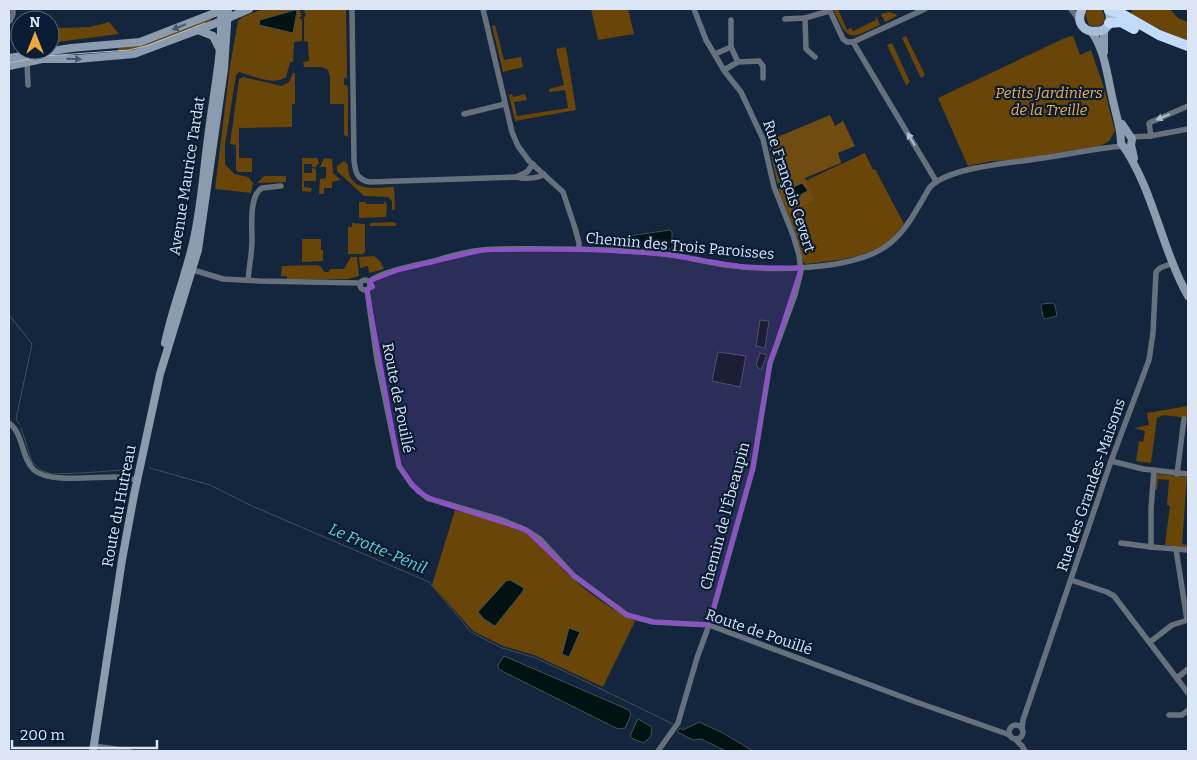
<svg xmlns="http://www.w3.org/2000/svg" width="1197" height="760" viewBox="0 0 1197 760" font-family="Bitter,serif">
	<rect width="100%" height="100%" fill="#13263d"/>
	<g fill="#694507" fill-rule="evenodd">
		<path d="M263,9h36l3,7 -3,2 3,1v22l-8,1 -1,20h-3l-4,15c-12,9 -33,-1 -47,-5l-3,3 -11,70v19l9,10 14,3 5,6 -2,10 -36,-4 15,-123 8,-45 4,-4zM295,10l2,4 -5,19 -32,-13z"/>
		<path d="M303,9h43l1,69h-3v7h3l1,4v48l-4,-2v-31h-14v-28l-2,-6 -6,-3h-18l-1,-5 6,-1 -1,-19 -4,-1v-23l2,-3z"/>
		<path d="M591,9h37l6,25 -36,6z"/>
		<path d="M833,9h5l9,21 4,-2 2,3 23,-11 -1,-3 2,1 3,7c-32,15 -31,17 -47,-16z"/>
		<path d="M1088,9h14l3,10 -2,5 -7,3 -7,-2 -4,-11z"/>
		<path d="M1132,9h38l8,9 10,4v19l-25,-10 -32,-17z"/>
		<path d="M889,12l7,2 1,2 -12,6 -4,-8z"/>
		<path d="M39,15l12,1 2,7 5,5 32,-1 19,-5 10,12 -69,9v-23h-11z"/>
		<path d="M210,17l2,4 -81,30 -13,2v-5l16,-2z"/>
		<path d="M495,25l9,35 17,-3 2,10 -20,5 -11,-46z"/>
		<path d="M906,36l19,39 -4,3 -19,-40z"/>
		<path d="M1073,36l7,19 11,-5 13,38 11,43 -6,10 -9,5 -85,14 -23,1 -24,5 -30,-68 129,-61z"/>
		<path d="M892,43l18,39 -4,3 -19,-40z"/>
		<path d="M566,47l10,63 -61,11 -6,-26 3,-1 1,3 12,-3 2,6 -13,2 3,14 51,-8 -3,-18 -16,2v-3l15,-4 -8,-36z"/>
		<path d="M293,73h2v31h-3v23l-53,1v30h13v14h-13l-3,-2v-25l-6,-1 9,-65 4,-2 39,9 7,-4z"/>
		<path d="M865,153l8,17 2,-1 29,55c-7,8 -13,17 -22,22 -20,13 -53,15 -76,18l-3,-2 -7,-27 -17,-42z"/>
		<path d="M302,158h15l2,5 -3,4h-4v-3h-8v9h8v-5l4,1v12h-12v6l8,1 -1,4 -9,-1z"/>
		<path d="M324,158l8,1 1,14 8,7 -9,2v6h-8v6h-5l1,-15 6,-1v-11h-6z"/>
		<path d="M344,161l4,4c0,28 27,23 46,22l1,23h-3v-9l-4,-4 -24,-1 -27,-25v-5z"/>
		<path d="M264,176h22v6l-29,1z"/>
		<path d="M384,201l3,3 -1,13 -27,1v-16h7v2h18z"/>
		<path d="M392,222l4,1v3h-27l2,-3z"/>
		<path d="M352,223l13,1v28l-2,2h-15v-27h4z"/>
		<path d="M302,239h19v11h2v11l-21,1z"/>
		<path d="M374,256l6,5 4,8 -15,4 -1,-7 -8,2 -1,-11z"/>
		<path d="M351,257h6l2,19 -11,3h-61v-3h-6l1,-10 35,-1 4,2 3,5h4l3,-3h13z"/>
		<path d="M1188,406v12l-25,-3 -6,3 -6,45 -15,-2 3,-20 4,1 2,-11 -11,-3 15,-3 -2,-12z"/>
		<path d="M1158,474l29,3 -5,67 6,1v3l-23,-3 5,-39 -3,-1 2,-25 -11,-1 -1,11 -3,-1 2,-14z"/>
		<path d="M455,510c25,7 55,11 77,25 16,11 25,29 39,42 18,17 42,33 64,44l-32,66 -69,-32 -31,-9 -30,-15 -41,-46z"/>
	</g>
	<path fill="#704c10" d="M830,115l5,11 8,-5 12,25 -17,7 3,10 -36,15 9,23 -25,11 -10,-21 -11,-50z"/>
	<g fill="#001212" stroke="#415256">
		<path d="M295,10l2,1 -4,22 -34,-8 1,-5z"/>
		<path d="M802,183l6,8 -19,9 -6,-8z"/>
		<path d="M670,230l2,2v17l-43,-3v-10z"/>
		<path d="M1053,303l2,2 2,11 -12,3 -2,-2 -2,-11 1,-2z"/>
		<path d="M760,320l9,1 -4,27 -9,-2z"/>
		<path d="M718,352l28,4 -6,31 -28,-6z"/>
		<path d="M760,353l7,2 -6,15 -5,-5z"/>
		<path d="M510,580l14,8 -1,3 -28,35 -11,-7 -6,-7 28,-31z"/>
		<path d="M569,628l11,4 -11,25 -7,-3z"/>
		<path d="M504,656l125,54 2,5 -6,13 -7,1 -116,-58 -4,-3v-3z"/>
		<path d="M638,719l14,8 -1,9 -7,7 -11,-4 -3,-3z"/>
		<path d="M699,722l22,10 32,19h-27l-25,-12 -8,1 -16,-8 3,-4 3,2z"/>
	</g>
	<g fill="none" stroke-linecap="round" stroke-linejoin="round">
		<g stroke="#415256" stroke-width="1">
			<path d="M9,315l23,29 -16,75 3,5"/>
			<path d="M21,428l11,34 10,9 11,3 29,-1 52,-4"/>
			<path d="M150,468l60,17 42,21 177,76 42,50 31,16 31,9 29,13 111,54"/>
		</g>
		<g stroke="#67717d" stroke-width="5.5">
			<path d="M352,9l2,151c1,12 3,20 16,22l146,-5c8,2 21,2 28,-3"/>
			<path d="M483,9l29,123 6,14 11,15 34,31 12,36 4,15v6"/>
			<path d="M829,9l14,30 4,3h6"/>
			<path d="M1071,9l9,12"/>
			<path d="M805,18l1,31 9,8"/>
			<path d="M785,19l20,-1 24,-7"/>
			<path d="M731,20v27"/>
			<path d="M10,21l3,-7v-5"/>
			<path d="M853,42l83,139"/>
			<path d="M853,42l72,-33"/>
			<path d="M715,54l16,-7 7,15"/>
			<path d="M27,62l1,23"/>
			<path d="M724,70l14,-8 21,-1 4,5v12"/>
			<path d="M464,114l41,-10"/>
			<path d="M1151,136l-2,-13 39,-17"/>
			<path d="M1131,137l19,-1 38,-7"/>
			<path d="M516,177l11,-5 6,-8"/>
			<path d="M193,270l30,9 36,2 101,2"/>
			<circle cx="365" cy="285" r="5"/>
			<path d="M248,280c1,-13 4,-26 4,-40 0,-13 -3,-45 10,-52l19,-2"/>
			<path d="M370,281c13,-10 47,-16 64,-20 16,-5 31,-9 48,-11 22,-2 45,-1 68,-1 37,0 76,1 113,5 21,2 42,8 63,11 42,6 123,6 159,-18 21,-14 32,-39 45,-60 20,-21 85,-24 113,-29 27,-4 54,-10 80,-12"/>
			<path d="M367,290l10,70 22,106 13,19 15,13 75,22 24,10 14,9 34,37 53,39 26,7 56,3 207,77 94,33"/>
			<path d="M9,423c15,11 12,35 25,47 16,14 64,6 84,7 7,0 13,2 19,3"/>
			<path d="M1111,461l32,8 45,5"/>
			<path d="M1154,470l-3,39v38l37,3"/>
			<path d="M1177,474l7,-55"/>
			<path d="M1121,543l30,4"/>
			<path d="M1176,549l11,71"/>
			<path d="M1071,580l36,12 7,4 74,97"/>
			<path d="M1150,642l22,-17 16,-5"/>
			<path d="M1177,678l11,-9"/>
			<path d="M1169,715h13l6,-5"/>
			<circle cx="1016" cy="732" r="7"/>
			<path d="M1022,729l1,-9 88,-259 38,-101 4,-27 3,-61 4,-4 13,-5"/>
			<path d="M1015,739l7,7 3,5"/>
			<path d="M94,746l35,5"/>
			<path d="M658,751l20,-28 19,-65 12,-33 44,-157 17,-105 25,-68 6,-24 -2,-16 -6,-20 -19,-48 -11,-48 -22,-47 -16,-20 -19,-32 -12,-31"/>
		</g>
		<g stroke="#8c9caf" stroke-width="8">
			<path d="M1104,29v23"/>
			<path d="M198,30l15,6 6,12"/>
			<path d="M1091,31c15,20 17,51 23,74 3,14 7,24 7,38 32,44 40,105 67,153"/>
			<path d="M9,58l62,-10 69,-6 85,-33"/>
			<path d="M9,66l33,-7h35l57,-5 80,-30 35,-15"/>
			<path d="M1122,124l10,15 -1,6 3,13"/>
			<path d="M165,343c7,-33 19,-63 27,-96 9,-35 11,-73 16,-109 5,-43 15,-86 13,-129"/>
			<path d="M93,751l29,-191 12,-65 26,-121 38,-124 26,-181 4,-60"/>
		</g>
		<path stroke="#a8bdd6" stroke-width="9" d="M1082,9c-14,30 40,30 26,0"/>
		<g stroke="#c2dbfa" stroke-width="10">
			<path d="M1109,10l15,5 35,20 29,11"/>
			<path d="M1109,23l12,-1 13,7"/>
		</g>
		<path stroke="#b4c1d3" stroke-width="1" d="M9,63l36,-7 84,-6 20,-5 56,-22"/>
	</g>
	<defs><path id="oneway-solid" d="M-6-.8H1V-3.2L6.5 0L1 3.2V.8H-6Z" transform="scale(1.25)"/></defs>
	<g fill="#44566b">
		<use href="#oneway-solid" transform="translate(179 27) rotate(158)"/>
		<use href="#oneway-solid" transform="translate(74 59) rotate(2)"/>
	</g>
	<g fill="#b2bdcc">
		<use href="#oneway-solid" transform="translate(1163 117) rotate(157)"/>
		<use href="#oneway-solid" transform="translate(911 139) rotate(-121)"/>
	</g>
	<path fill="#8e51ca" fill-opacity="0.2" stroke="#8e51ca" stroke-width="4" stroke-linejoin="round" d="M579,249l84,5 83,13 55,1 -31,95 -17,105 -44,157 -56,-3 -26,-7 -53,-39 -48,-46 -85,-27 -23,-11 -19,-26 -32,-176 6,-3 -3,-6 29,-11 85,-20z"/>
	<g text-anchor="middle" stroke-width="4.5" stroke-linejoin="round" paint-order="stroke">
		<g font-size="15" font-style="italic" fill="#f3b04a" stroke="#091c33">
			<text x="1049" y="98">Petits Jardiniers<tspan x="1049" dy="17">de la Treille</tspan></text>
		</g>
		<g font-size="15" fill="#dae6f6" stroke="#091c33">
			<text transform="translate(187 176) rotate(-81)" y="5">Avenue Maurice Tardat</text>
			<text transform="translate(789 186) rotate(72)" y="5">Rue François Cevert</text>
			<text transform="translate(680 246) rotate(5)" y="5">Chemin des Trois Paroisses</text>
			<text transform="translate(398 398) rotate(79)" y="5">Route de Pouillé</text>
			<text transform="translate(1091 485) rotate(-71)" y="5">Rue des Grandes-Maisons</text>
			<text transform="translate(119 506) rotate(-79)" y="5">Route du Hutreau</text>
			<text transform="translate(725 516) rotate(-75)" y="5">Chemin de l'Ébeaupin</text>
			<text transform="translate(759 632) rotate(19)" y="5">Route de Pouillé</text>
		</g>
		<g font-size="16" font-style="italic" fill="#62d5d4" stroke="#091c33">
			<text transform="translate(378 548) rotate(23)" y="6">Le Frotte-Pénil</text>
		</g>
	</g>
	<rect width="1197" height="760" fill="none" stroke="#dae6f6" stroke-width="20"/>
	<g transform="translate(35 35)"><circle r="24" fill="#091c33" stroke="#5d6d81"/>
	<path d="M0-4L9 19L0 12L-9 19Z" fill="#eda83c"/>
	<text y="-8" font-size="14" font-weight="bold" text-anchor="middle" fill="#dae6f6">N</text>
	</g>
	<path d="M12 740v8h145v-8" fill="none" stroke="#dae6f6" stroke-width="2.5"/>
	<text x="20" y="740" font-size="15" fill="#dae6f6" stroke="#091c33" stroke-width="4" paint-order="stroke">200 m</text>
</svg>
